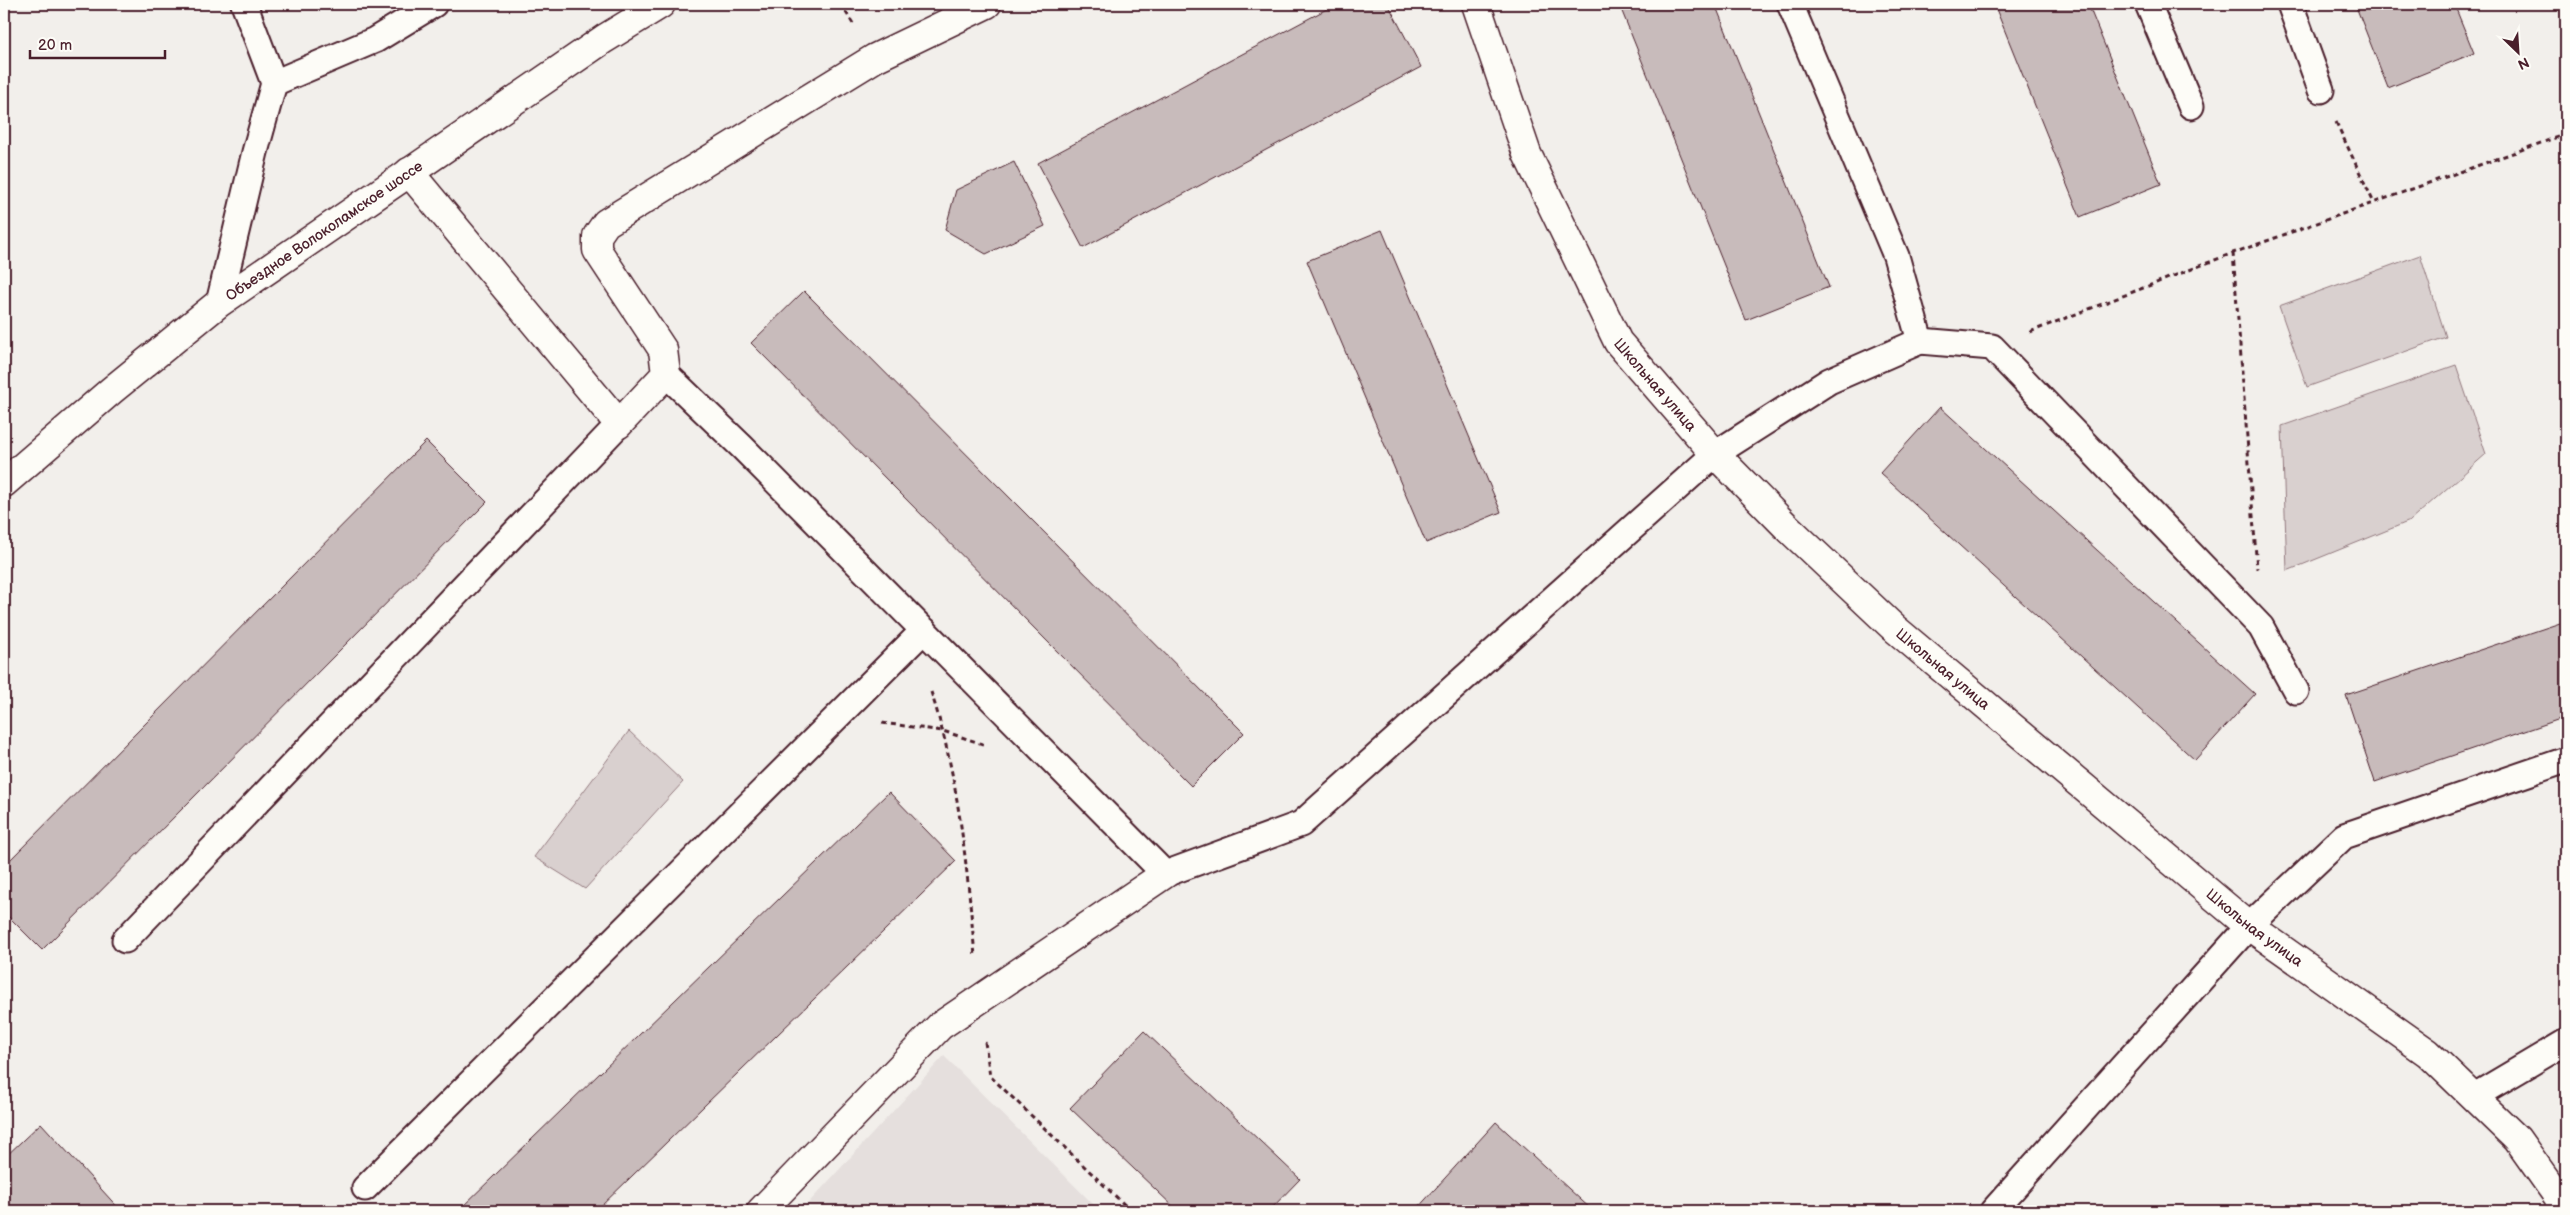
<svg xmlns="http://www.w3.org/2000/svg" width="2570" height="1215" viewBox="0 0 2570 1215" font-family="'Balsamiq Sans',sans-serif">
	<rect width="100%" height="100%" fill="#f2efeb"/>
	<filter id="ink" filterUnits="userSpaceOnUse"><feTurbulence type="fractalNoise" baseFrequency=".02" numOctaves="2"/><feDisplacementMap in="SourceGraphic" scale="10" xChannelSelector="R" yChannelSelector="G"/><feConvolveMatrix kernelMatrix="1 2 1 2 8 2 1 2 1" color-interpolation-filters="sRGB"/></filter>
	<g filter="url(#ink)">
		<path fill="#e5dfdd" d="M944,1056l156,155h-299z"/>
		<g fill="#d9d0cf" stroke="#92787d">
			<path d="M2420,255l26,82 -139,50 -28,-81z"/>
			<path d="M2456,365l30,89 -76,67 -123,50 -5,-145z"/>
			<path d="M629,731l54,51 -98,107 -51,-32z"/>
		</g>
		<g fill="#c8bbbb" stroke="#4a1f2b">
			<path d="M1336,4h52l33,63 -338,181 -45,-85z"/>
			<path d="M1619,4h96l114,283 -83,33z"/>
			<path d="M1994,4h94l73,180 -81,33z"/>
			<path d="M2355,4h99l20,49 -86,35z"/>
			<path d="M1014,162l31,64 -59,28 -41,-24 11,-40z"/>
			<path d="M1382,230l119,282 -75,31 -119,-282z"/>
			<path d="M804,291l440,442 -53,53 -440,-443z"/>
			<path d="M1940,407l315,287 -60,66 -315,-287z"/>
			<path d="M426,441l61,61 -445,448 -38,-38v-46z"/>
			<path d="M2566,621v96l-191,65 -29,-87z"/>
			<path d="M889,792l67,69 -360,350h-138z"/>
			<path d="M1144,1031l156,148 -31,32h-91l-108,-103z"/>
			<path d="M1496,1122l97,89h-178z"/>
			<path d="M41,1123l80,88h-117v-53z"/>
		</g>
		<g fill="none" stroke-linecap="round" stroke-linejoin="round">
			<defs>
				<g id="lane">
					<path d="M2148,4l43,102"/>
					<path d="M2290,4l31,86"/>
					<path d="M274,83l101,-43 59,-36"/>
					<path d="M219,303l36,-151 19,-69 -30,-79"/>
					<path d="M1920,341l72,6 269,280 35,64"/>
					<path d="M666,374l76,73 423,427 136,-50 414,-370 114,-73 91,-40 -24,-85 -106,-252"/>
					<path d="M125,940l494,-516"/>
					<path d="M2473,1097l93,-55"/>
					<path d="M365,1188l559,-558"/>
					<path d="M1993,1211l256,-285 95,-90 222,-76"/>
				</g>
				<g id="street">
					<path id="s1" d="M1476,4l51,150 91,188 97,112 71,72 108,102 355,298 179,127 89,86 49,69"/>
					<path d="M409,172l210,252 47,-50 -3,-24 -66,-100v-14l9,-13 269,-165 112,-54"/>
					<path d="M761,1211l179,-185 225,-152"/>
				</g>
				<g id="primary">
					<path id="s2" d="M4,483l108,-93 107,-87 385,-264 57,-35"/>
				</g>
			</defs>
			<use href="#lane" stroke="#4a1f2b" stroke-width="29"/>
			<use href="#street" stroke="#4a1f2b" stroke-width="31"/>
			<use href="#primary" stroke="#4a1f2b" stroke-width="31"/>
			<g stroke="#4a1f2b" stroke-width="3" stroke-dasharray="5 4" stroke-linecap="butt">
				<path d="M841,4l14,23"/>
				<path d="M2336,122l38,81"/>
				<path d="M2233,253l24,316"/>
				<path d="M2030,332l203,-79 333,-119"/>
				<path d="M931,692c28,85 36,176 44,264"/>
				<path d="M882,723l61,8 40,13"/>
				<path d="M985,1042l5,34 141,135"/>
			</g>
			<use href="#lane" stroke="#fdfcf7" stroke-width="25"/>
			<use href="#street" stroke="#fdfcf7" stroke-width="28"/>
			<use href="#primary" stroke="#fdfcf7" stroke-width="28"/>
		</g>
	</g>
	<g text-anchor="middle" stroke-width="4" stroke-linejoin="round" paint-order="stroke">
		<g font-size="15" fill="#4a1f2b" stroke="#fdfcf7">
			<text dy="5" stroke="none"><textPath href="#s2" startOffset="408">Объездное Волоколамское шоссе</textPath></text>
			<text dy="5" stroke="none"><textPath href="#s1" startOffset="424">Школьная улица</textPath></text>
			<text dy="5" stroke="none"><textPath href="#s1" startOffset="829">Школьная улица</textPath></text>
			<text dy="5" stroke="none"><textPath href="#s1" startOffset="1234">Школьная улица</textPath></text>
		</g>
	</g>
	<rect width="2570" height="1215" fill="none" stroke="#fdfcf7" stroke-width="20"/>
	<rect x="10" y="10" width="2550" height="1195" fill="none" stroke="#4a1f2b" stroke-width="2" filter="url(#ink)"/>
	<g transform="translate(2518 52) rotate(155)" stroke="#fdfcf7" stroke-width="4" paint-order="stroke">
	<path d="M0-4L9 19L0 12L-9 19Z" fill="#4a1f2b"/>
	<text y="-8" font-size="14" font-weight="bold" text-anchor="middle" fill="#4a1f2b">N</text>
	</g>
	<path d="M30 50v8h135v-8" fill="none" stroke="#4a1f2b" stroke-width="2.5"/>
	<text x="38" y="50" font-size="15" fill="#4a1f2b" stroke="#fdfcf7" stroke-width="4" paint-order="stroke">20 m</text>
</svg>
